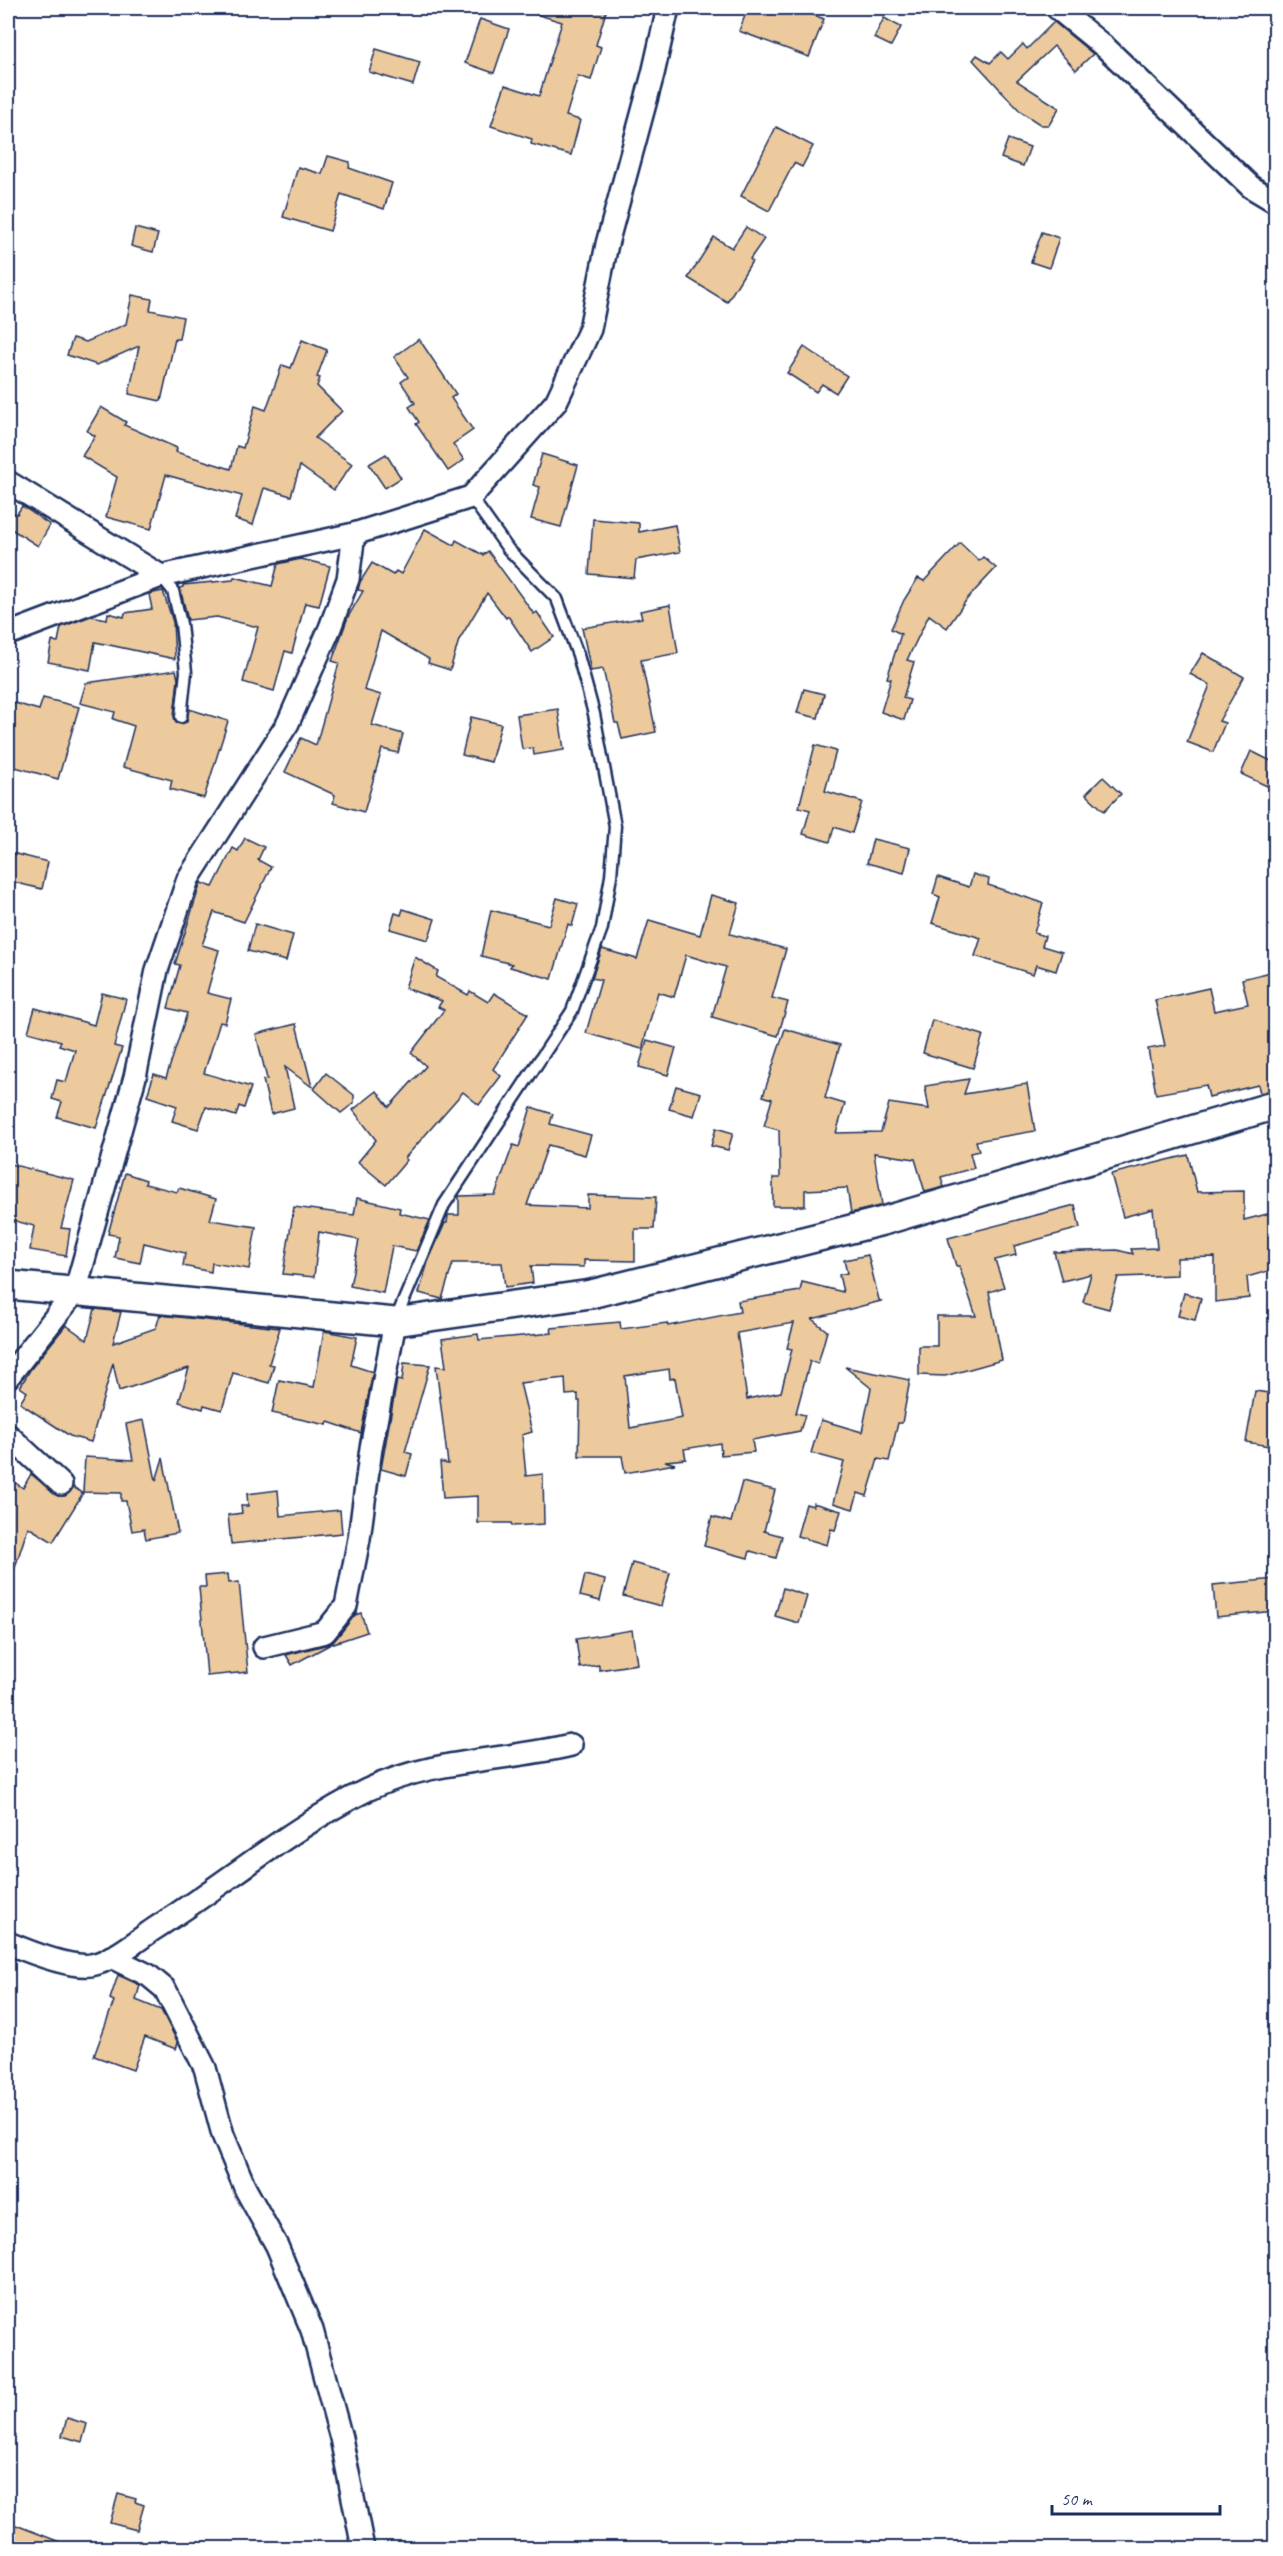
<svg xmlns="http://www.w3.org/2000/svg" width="1283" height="2556" viewBox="0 0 1283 2556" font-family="Caveat,sans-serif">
	<rect width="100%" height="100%" fill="#fff"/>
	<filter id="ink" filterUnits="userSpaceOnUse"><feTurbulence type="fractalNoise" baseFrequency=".0167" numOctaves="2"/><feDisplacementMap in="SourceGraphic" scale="12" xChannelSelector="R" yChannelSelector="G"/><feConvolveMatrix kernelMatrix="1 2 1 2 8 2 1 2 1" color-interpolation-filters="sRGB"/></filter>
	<g filter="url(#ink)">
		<g fill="#ecca9d" stroke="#1b2f5e" stroke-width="1.5" fill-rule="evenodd">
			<path d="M530,8h77l-11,37 5,2 -10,33 -13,-4 -12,40 14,4 -9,35 -40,-11 1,-5 -41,-13 14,-41 34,11 23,-74 -33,-10z"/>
			<path d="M748,8h65l-2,6 13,5 -15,38 -70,-26z"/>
			<path d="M884,18l17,9 -10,19 -17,-8z"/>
			<path d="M480,19l29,10 -15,44 -29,-10z"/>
			<path d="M1054,22l39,32 -17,16 -22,-24 -37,35 42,27 -10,17h-8l-20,-13 -48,-52 4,-5 13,8 11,-11 7,7 15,-15 4,5z"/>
			<path d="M376,49l44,13 -7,23 -44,-13z"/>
			<path d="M776,127l37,19 -11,21 -8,-4 -25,48 -28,-15z"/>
			<path d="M1008,139l22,8 -7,19 -22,-8z"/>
			<path d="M328,156l22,6 -1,6 43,15 -8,26 -43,-15 -11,37 -47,-14 15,-50 24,7z"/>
			<path d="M746,227l18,12 -14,20 2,2 -25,41 -39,-24 26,-41 18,11z"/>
			<path d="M135,228l23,6 -5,18 -22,-6z"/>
			<path d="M1042,232l17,6 -10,30 -18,-6z"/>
			<path d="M132,295l20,4 -2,11 33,7 -4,22h-4l-14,62 -32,-7 10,-48 -42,19 -30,-10 6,-17 13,4 40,-18z"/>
			<path d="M419,339l37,55 -5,4 22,32 -20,14 11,16 -16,11 -32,-47 3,-2 -10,-15 6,-4 -14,-21 7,-5 -14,-20z"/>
			<path d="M302,340l25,10 -10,27 3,1 -3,8 25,25 -27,27 37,26 -18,26 -34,-24 -9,30 -27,-8 -11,37 -18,-6 7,-23 -76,-21 -15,54 -45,-12 11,-40 -35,-21 13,-20 -8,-5 14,-24 25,15 -2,3 53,23 -1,4 55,17 6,-23 6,2 12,-42 11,4 16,-45 9,3z"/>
			<path d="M804,347l43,29 -11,17 -14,-9 -6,8 -29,-19z"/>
			<path d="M386,454l15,24 -16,10 -16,-24z"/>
			<path d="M542,454l36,11 -17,62 -30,-8 9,-32 -7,-2z"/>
			<path d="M22,506l28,19 -12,21 -30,-19v-16l9,3z"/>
			<path d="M593,519l46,4v9l36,-7 5,27 -44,8 -2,18 -45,-4z"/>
			<path d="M425,529l29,16 2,-5 27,15 5,-4 46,63 3,-2 17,25 -22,15 -24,-36 -2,2 -19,-25 -28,47 -9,30 -22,-7 1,-4 -48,-28 -17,59 17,5 -9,30 31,9 -5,19 -16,-4 -18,63 -31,-9 2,-8 -50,-23 16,-34 15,7 23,-82 -7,-2 16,-44 15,-26 -5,-1 2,-8 12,-19 21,12 3,-4 5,3z"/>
			<path d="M960,543l19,18 4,-4 13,11 -29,31 -20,29 -18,-13 -22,45 7,2 -11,36 7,2 -6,20 -23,-8 10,-33 -4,-1 14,-44 -10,-5 13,-29 14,-22 6,3z"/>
			<path d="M301,559l29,7 -11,40 -14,-3 -13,50 -7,-2 -11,40 -31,-9 15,-55 -41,-10 -29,3 -8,-32 3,-1v-2l50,-5 1,-3 38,9 6,-22z"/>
			<path d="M163,591l10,31 2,37 -80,-17 -5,28 -42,-8 4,-21 6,1 3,-15 30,-11 16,3 1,-6 16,4 1,-4 27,-4 -3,-15z"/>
			<path d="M670,605l8,48 -37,7 15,72 -34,7 -4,-16h-3l-12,-54 -12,2 -9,-43 60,-10 -2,-7z"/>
			<path d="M1203,653l41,24 -25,44 6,2 -12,29 -26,-10 23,-57 -20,-11z"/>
			<path d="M176,670l2,9 -4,37 2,7 5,1 6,-2 2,-13 39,12 -24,77 -34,-9 2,-9 -49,-13 11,-41 -21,-7 2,-7 -35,-9 6,-20z"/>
			<path d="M804,689l20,5 -6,24 -21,-5z"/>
			<path d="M43,698l36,9 -21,72 -50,-14v-64l31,9z"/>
			<path d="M558,709l6,41 -30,5 -1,-7 -11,1 -5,-34z"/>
			<path d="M471,717l30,7 -10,38 -29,-7z"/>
			<path d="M815,745l21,6 -11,40 37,11 -10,31 -18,-6 -4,15 -27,-8 7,-24 -11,-3z"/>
			<path d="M1251,751l24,12v6l-8,17 -26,-12z"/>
			<path d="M1103,777l18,17 -17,17 -18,-17z"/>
			<path d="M245,838l19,9 -6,13 13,7 -27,55 -30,-10 -12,33 17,5 -12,43 24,6 -6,24 -5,-1 -16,51 47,14 -7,21 -5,-2 -3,10 -30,-9 -8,22 -26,-8 5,-15 -30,-10 7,-22 12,4 21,-65 -19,-5 12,-43 -5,-1 25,-79 1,-2 12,4 20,-39 5,3z"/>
			<path d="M873,839l37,9 -6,25 -37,-10z"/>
			<path d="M8,852l40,10 -6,27 -34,-8z"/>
			<path d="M973,874l16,5 -1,6 55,18 -9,30 11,3 -3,10 20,6 -6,19 -20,-6 -3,9 -58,-18 6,-18 -49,-15 8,-26 -7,-3 5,-17 31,10z"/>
			<path d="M711,895l28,8 -9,31 56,15 -14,49 16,4 -10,34 -66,-19 14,-50 -40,-12 -12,42 -16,-5 -16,57 -56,-16 15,-53 -9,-2 10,-29 35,10 12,-39 51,15z"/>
			<path d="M557,898l21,6 -6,22 -4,-2 -16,55 -42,-12 2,-3 -31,-8 10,-46 58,15z"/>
			<path d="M403,909l32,10 -7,21 -38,-11 5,-16 6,2z"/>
			<path d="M255,924l38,11 -7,26 -38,-10z"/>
			<path d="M415,957l23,14 -2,6 32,18 2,-4 18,11 6,-9 34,21 -35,55 8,7 -22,29 -16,-13 -58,66 2,2 -21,25 -28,-23 18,-22 -23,-30 24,-19 12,16 37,-41 -15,-13 33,-43 -6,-3 4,-6 -37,-13z"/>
			<path d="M1275,971v118l-15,4 -2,-8 -49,12 -3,-12 -50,9 -8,-45 17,-3 -10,-46 54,-12 5,23 34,-7 -6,-25z"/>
			<path d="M102,993l24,6 -12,47 8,2 -26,80 -39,-11 5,-15 -10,-3 5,-19 9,2 9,-32 -16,-5 2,-4 -33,-9 7,-24 59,17z"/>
			<path d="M932,1020l51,15 -10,33 -50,-15z"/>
			<path d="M296,1024l16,63 -27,-20 9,41 -23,6 -8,-34 4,-1 -11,-45z"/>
			<path d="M785,1029l55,16 -15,53 20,6 -9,29 45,-1 8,-29 40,6 -4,-23 44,-7 -5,15 63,-10 8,47 -59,10 3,10 -9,2 4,15 -33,9 3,10 -19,5 -10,-33 -41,-6 8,52 -3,1 -28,7 -4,-25 -42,2v16h-32v-28h7l-1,-48 -15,-4 8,-27 -9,-3z"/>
			<path d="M647,1040l29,8 -8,27 -29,-8z"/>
			<path d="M326,1073l28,22v8l-13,10 -27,-24z"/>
			<path d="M676,1086l25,7 -7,23 -25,-7z"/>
			<path d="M531,1107l22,7 -3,10 41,11 -6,20 -37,-10 -21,60 61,3v-13l68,2 -2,32h-19v32l-51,-1v7l-53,-1 2,17 -28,4 -3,-24h-49l-11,36 -23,-6 9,-31 17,-39h2l1,-8h11v-19l36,-1 18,-50 6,2z"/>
			<path d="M716,1128l17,5 -5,17 -17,-4z"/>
			<path d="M1188,1155l9,37 47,-1v29l31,-8v57l-28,8 2,21 -34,4v-45l-38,1v17l-59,2 -9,32 -26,-7 8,-28 -29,7 -8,-29 63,-2 16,4 -2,-5 26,-1 -4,-39 -30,8 -12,-43z"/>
			<path d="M10,1164l64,16 -13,48 9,1 -4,27 -36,-6 4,-24 -26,-7v-46z"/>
			<path d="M125,1173l21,7 -1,4 32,8 2,-4 37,11 -6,21 46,7 -7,42 -37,-6 -1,9 -28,-6 2,-13 -41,-10 -4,20 -25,-5 4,-22 -11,-2z"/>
			<path d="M357,1198l43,10 -1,5 31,7 -14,31 -24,-5 -9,47 -33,-7 9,-46 -40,-8 -5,45 -31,-3 11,-67 60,8z"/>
			<path d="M1075,1205l5,23 -66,18 2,9 -21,5 9,27 -15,5 13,68 -57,16 -26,-1v-29h18v-30h39l-17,-50h-3l-8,-28z"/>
			<path d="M868,1255l11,45 2,1 -69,18 15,12 -9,33 -8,-3 -14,52 9,2 -5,16 -48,9 2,12 -33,3 -1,-12 -36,6 2,10 -21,2 10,3 -50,9 -3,-17h-43l1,-55h-2v-7l-12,1 -1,-17 -45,5 12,49 -10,3 4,41 17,-2 1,50 -32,2 -1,-3h-33v-27l-35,2 -3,-36 8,2 -12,-98 10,1 -4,-28 36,-5 1,6 73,-7 -1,-5 69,-6 1,7 46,-6 1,3 72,-14 -2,-11 62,-10 2,-9 41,10 -4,-17 8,-2 -3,-13zM794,1323l-7,25 5,1 -11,43 -34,7 -10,-66zM669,1369l1,10 5,-1 7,40 -52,10 -5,-52z"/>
			<path d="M1184,1293l17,5 -6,22 -17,-4z"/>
			<path d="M95,1309l26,3 -8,31 43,-15 4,-13 120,13 -11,36 5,1 -5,18 -36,-10 -11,37 -18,-5 -1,4 -24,-7 10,-34 -70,23 -6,-28 -22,79 -21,-6 -50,-33 7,-11 -7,-5 10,-17 36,-45 21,15z"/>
			<path d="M324,1331l33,6 -6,28 22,7 -12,61 -33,-11 -1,3 -55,-12 7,-33 35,7z"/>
			<path d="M404,1363l26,2 -25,87 7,2 -6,22 -25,-7 16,-89 5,1z"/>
			<path d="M845,1367l65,13 -8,43h-4l-9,38 -11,-2 -11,37 -9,-3 -5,16 -20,-6 11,-41 -33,-9 10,-33 41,12 9,-44z"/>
			<path d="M1255,1391l20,3v53l-29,-5z"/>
			<path d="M144,1420l12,61 7,-23 15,75 -32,6 -2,-10 -12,2 -6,-30h-5v-8l-38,-1 2,-35 48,3 -7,-36z"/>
			<path d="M31,1474l27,22h7l8,-9 10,6 -30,49 -25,-15 -17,53 -3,-1v-101l15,10z"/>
			<path d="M742,1482l33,8 -11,41 18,5 -6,22 -26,-7 -2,7 -44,-12 8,-29 19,5z"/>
			<path d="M278,1490l2,26 60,-6 2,23 -111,11 -3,-29 14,-2 -1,-7h7l-1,-12z"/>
			<path d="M813,1503l28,8 -6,19 -4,-1 -4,16 -30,-9 9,-32 7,2z"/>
			<path d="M632,1563l38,10 -9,33 -38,-10z"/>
			<path d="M228,1574l1,9 10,-1 9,90 -41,4 -8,-89h7l-1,-11z"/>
			<path d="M585,1575l20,5 -5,21 -20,-5z"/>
			<path d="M1275,1579v32l-59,6 -3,-32z"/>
			<path d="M783,1588l24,8 -8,27 -24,-7z"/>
			<path d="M361,1613l6,19 -36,12 -39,21 -6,-10 43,-11 6,-4 20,-25z"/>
			<path d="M632,1630l5,34 -38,6v-5l-19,3 -4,-29z"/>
			<path d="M118,1975l22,10 -4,15 25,10 17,33 -2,6 -31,-12 -12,33 -39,-14 20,-55 -4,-2z"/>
			<path d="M67,2418l20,6 -5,18 -20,-6z"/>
			<path d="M118,2494l18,5 -1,3 9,3 -7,25 -27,-7z"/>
			<path d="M8,2522l65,25v1h-65z"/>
		</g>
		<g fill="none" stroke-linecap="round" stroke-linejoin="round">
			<defs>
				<g id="service">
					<path d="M161,576l12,15 8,33 5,48 -5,45"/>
					<path d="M396,1319l48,-114 128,-194 30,-83 9,-52 4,-50 -21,-112 -16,-59 -21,-56 -49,-50 -37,-52"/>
				</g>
				<g id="minor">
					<path d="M1057,8l49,40 145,139 25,15"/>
					<path d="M8,482l153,94"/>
					<path d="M8,634l153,-58 193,-42"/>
					<path d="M8,1377l67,-85 60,-215 22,-107 31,-91 100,-156 42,-95 18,-49 6,-45 117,-37 85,-95 34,-73 17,-85 46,-170 15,-66"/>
					<path d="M8,1435l53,49"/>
					<path d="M264,1647l61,-15 21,-26 13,-67 12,-91 24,-126"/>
					<path d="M8,1943c19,8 62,25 83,22 22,-4 45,-24 63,-36 70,-44 139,-103 213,-139 63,-31 138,-29 204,-45"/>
					<path d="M111,1957l37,18 17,14 40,79 18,67 23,55 31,56 35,84 29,108 22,110"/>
				</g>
				<path id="tertiary" d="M8,1285l387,37 196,-28 292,-73 393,-116"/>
			</defs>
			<use href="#service" stroke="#1b2f5e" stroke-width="15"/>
			<use href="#minor" stroke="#1b2f5e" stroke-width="26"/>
			<use href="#tertiary" stroke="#1b2f5e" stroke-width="32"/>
			<use href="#service" stroke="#fff" stroke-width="10"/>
			<use href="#minor" stroke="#fff" stroke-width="21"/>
			<use href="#tertiary" stroke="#fff" stroke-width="27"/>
		</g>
	</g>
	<rect width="1283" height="2556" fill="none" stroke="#fff" stroke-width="30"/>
	<rect x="15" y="15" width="1253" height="2526" fill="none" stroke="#1b2f5e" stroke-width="2" filter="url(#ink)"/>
	<path d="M1052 2505v9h168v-9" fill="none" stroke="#1b2f5e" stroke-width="3"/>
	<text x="1061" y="2505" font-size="18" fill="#1b2f5e" stroke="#ffffff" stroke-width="4.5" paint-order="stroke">50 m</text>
</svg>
